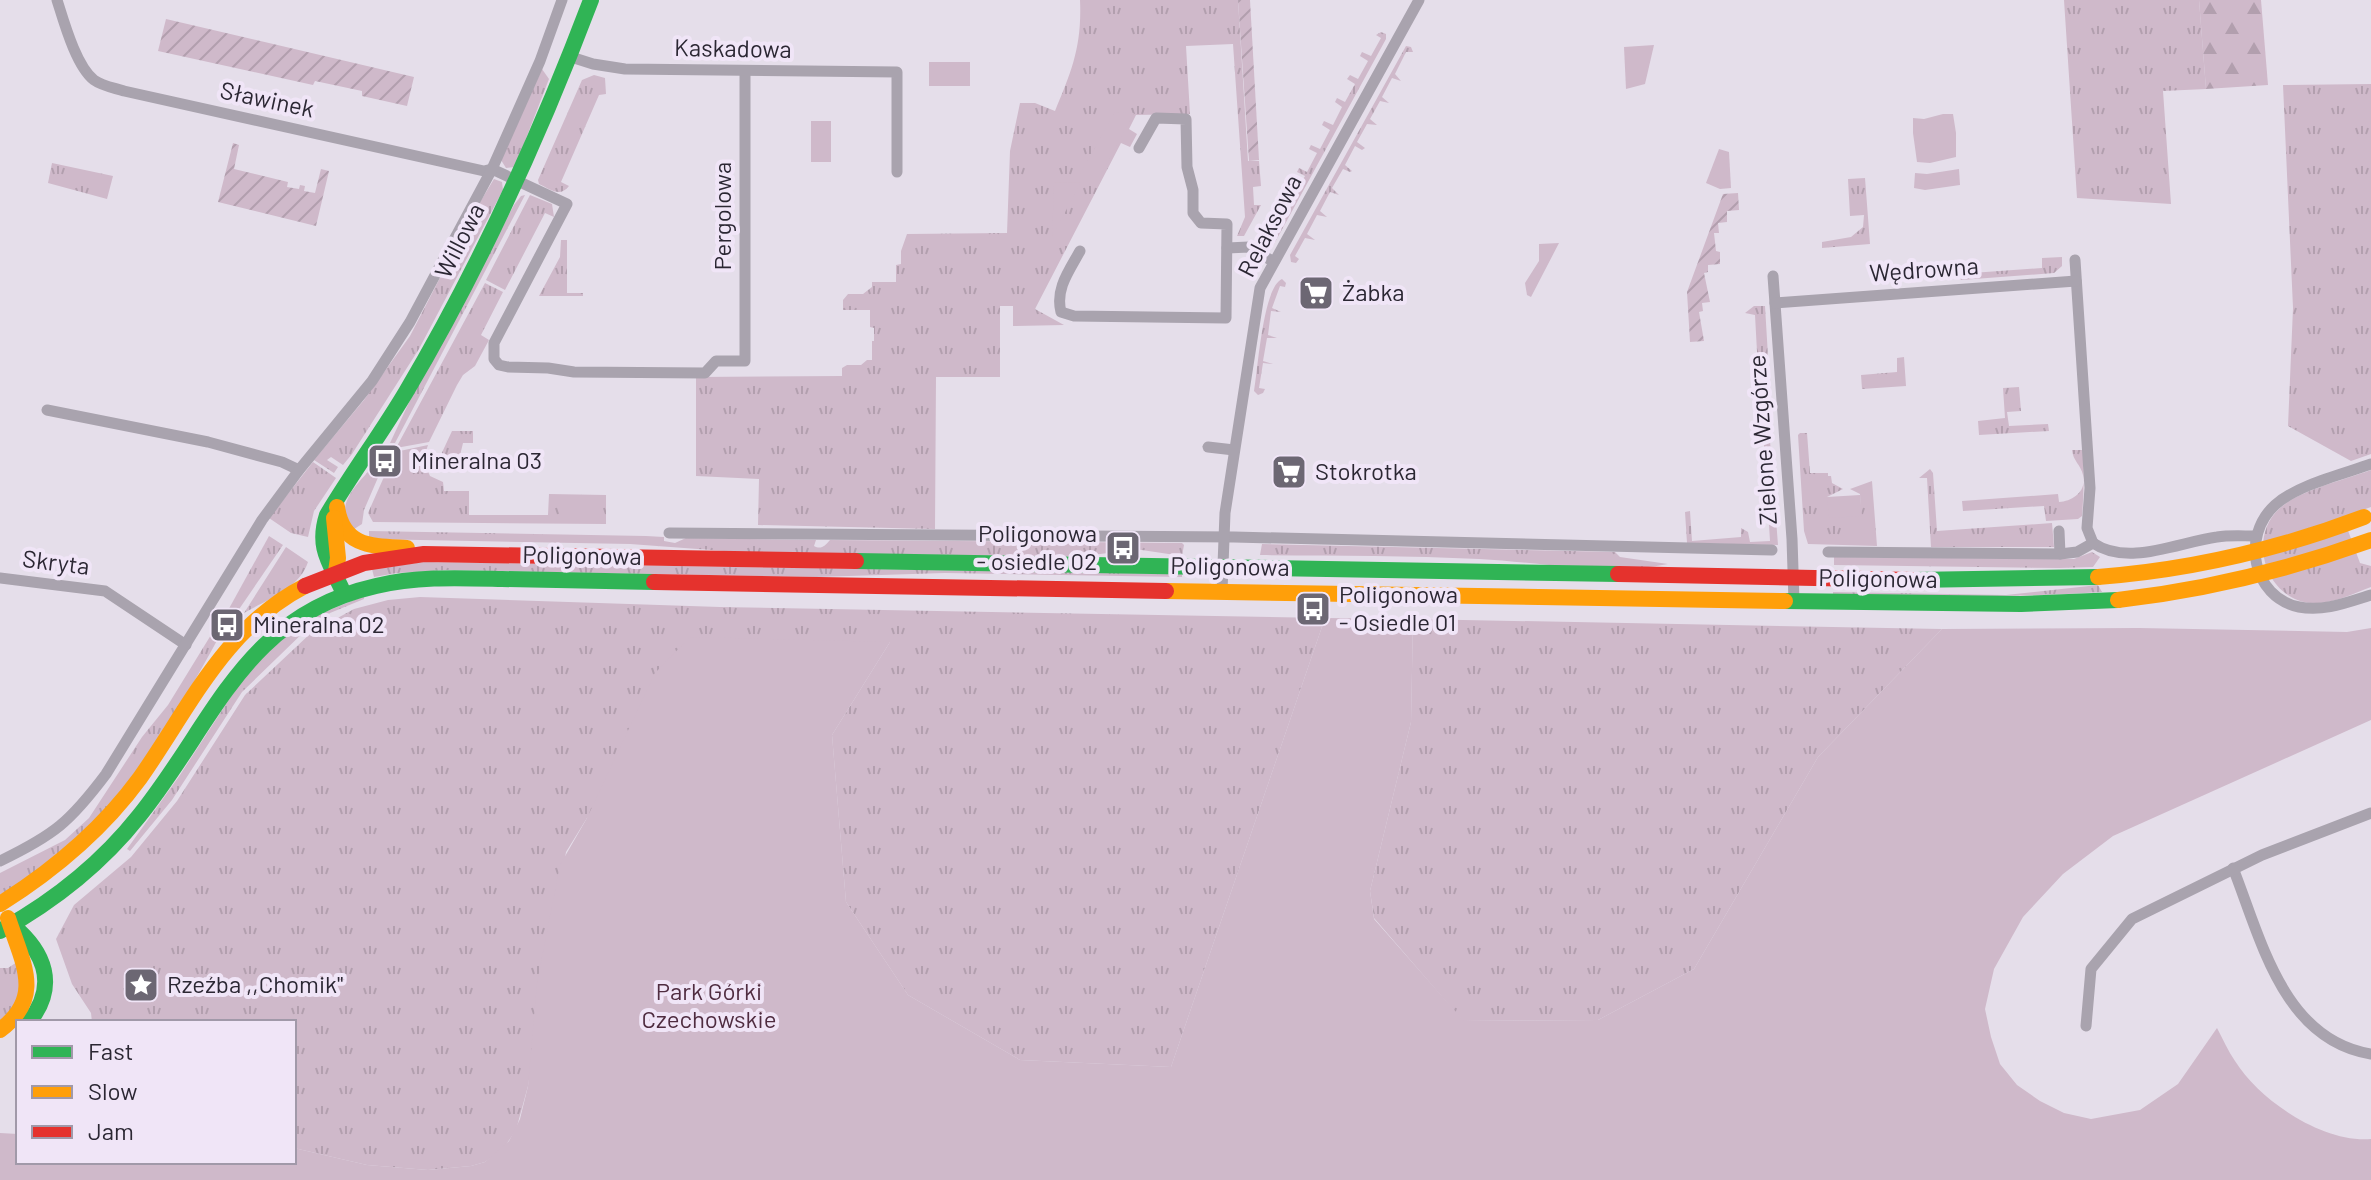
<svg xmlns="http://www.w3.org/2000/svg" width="2371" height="1180" viewBox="0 0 2371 1180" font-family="Barlow,sans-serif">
	<defs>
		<pattern id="grass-tufts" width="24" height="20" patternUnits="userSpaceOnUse" patternTransform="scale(2)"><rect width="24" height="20" fill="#cfb9ca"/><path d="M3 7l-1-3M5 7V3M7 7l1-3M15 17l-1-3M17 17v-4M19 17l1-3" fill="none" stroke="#b29fae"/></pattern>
		<pattern id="forest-firs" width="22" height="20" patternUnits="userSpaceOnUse" patternTransform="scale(2)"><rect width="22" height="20" fill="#cfb9ca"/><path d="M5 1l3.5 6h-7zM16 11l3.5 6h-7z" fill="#b29fae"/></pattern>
		<pattern id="garden-furrows" width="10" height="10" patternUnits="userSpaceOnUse" patternTransform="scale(2)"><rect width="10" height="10" fill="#cfb9ca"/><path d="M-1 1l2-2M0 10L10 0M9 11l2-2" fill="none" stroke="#b29fae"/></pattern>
	</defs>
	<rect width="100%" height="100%" fill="#e5deea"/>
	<g fill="url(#grass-tufts)">
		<path d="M1080,0h158l10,161h11l2,25 -8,1 1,18h7l-17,31h-7l8,-19 -12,-173 -47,2 4,68 -54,1 -7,14 8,5 -7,13 -9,-4 -86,166 29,16 -51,1v-20h-13v71h-64l-1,152 -177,-4 1,-46 -63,-3v-99l146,-1v-8l5,-3h14l6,-5h5v-19h2v-13l-4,-1v-17h-27v-10l5,-6h15l9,-7v-5h24v-17l5,-1v-13l6,-17 100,-1 3,-82 10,-48h15l20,8c17,-41 27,-65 25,-111z"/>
		<path d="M2064,0h135l7,89 -43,2 8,113 -94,-6z"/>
		<path d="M1381,32l5,2v5l-113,207 -8,1 -1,-7 5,2 10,-19 -8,-5 2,-4 9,4 10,-18 -8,-5 2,-4 8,4 11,-19 -8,-4 2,-4 8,4 10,-19 -8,-4 2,-4 9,4 10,-19 -8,-5 2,-4 9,4 9,-18 -7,-5 2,-4 8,4 10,-18 -8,-5 3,-4 8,4 10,-18 -8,-5 2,-4 9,4 10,-18 -5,-3z"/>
		<path d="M1406,46l5,1 2,5h-7l-11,22 6,7 -9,-3 -10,19 7,6 -9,-2 -10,18 7,6 -10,-1 -10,18 8,6 -3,2 -7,-4 -10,19 7,6 -2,1 -7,-3 -11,19 7,7 -9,-3 -10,19 7,6 -10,-2 -10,19 8,6 -10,-2 -10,18 4,3 -3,4 -5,-1 -1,-7z"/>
		<path d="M542,69l7,10 -34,88 -9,1 -5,-8z"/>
		<path d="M594,75l11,3 1,16 -7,1 -38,87 8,4c-9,12 -19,3 -30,-2l-1,-4 44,-100z"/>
		<path d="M2371,84v370l-20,7 -63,-35 5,-118 -10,-223z"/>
		<path d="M52,163l61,13 -6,23 -59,-16z"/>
		<path d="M1865,178l5,66 -48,4v-6l29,-5 12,-10 1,-12 -14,1 -2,-37z"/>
		<path d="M494,179l8,3 1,8 -84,159 -67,105 -9,11 -12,-8 -4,3 11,7 -4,6 -20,-13 50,-60 46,-64 64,-124z"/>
		<path d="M525,195l-130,248h-5l23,-49 101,-189 7,-9z"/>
		<path d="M530,195l22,9 2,13 -9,-4 -40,77 -19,-10z"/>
		<path d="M561,240h6v53h16v3h-44l21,-39z"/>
		<path d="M2062,257v9l-8,7 -93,7 -3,-6 84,-6v-10z"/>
		<path d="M1282,279l4,4 -1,4 -5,-1 -8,22 9,4 -10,-1 -3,24 9,3h-10l-4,23 10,3 -10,-1 -4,25 6,1 -2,4 -5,2 -4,-4c4,-22 9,-104 28,-112z"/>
		<path d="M485,283l18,9 -22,43 8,5 -14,26 -12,9 -6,10 -28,57 -33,6z"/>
		<path d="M1754,306h11l4,67 -4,3h-8l-5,-5 6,-1 -3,-55 -10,-2z"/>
		<path d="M1904,357l2,29 -44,3 -1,-14 36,-3v-14z"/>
		<path d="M2019,387l2,24 -14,1 2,14 39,-2 1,7 -70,4 -1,-14 27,-3 -2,-30z"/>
		<path d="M1767,394l3,9 -1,25 9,117 -91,-2 -2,-31 5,-1 2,30 49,-4v-9l7,4 2,10 20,-1 -9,-142h-7l3,-4z"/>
		<path d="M452,431h21v12h-10l-6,25 -14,-2 -4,-7z"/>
		<path d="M1800,433h7l3,40h18v3h3l1,7 11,6 -16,8 34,19 -1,-22 -10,-5 22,-8 5,65 -69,-2 -4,-13 -6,-96z"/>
		<path d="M428,445l-5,15 7,16 13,6 1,9h25v24h79l1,-21 57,1v29l-233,-2 -5,-9 27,-61z"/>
		<path d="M2072,450h11c1,22 1,44 -1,66l-4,3 -32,2 -2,-15 -81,5 -1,-10 96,-7 1,8c14,-1 28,-11 24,-27 -2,-10 -10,-14 -11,-25z"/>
		<path d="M313,462l23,16 -22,33 -6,26 -17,-4 -22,-15z"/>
		<path d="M376,463l7,3 -19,44 -2,14 -11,7c-2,-5 -6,-13 -6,-19 -1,-18 20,-36 31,-49z"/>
		<path d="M1930,469l3,4 4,58 115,-8 2,24h-123l-4,-69h-8z"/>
		<path d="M2371,470v37l-28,10 17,46 11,3v21c-19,7 -40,18 -60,16 -45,-4 -64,-64 -32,-94 20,-19 66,-29 92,-39z"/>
		<path d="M369,531l277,5 18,1v4l11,2 11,-5 130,2 -2,6c7,4 11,0 16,-6l352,3 2,2 -2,11 -67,-10v3h-8l1,4 -31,4 -339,-5 -108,-8 -261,-5z"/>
		<path d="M269,536l14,9 -50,73 -7,-4z"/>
		<path d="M1262,544l353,8 5,5 48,7c-58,12 -130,-2 -189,-5 -73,-4 -146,-3 -219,-4z"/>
		<path d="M286,547l22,15c-9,27 -40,37 -64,51z"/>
		<path d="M2092,552l8,5 -7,10 -34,1 -225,-3v-8l228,2h12z"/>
		<path d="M424,562l758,12v3l-237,-4 -128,4 -370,-7 -50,3 -23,4 -2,-8z"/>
		<path d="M2098,585l4,7c-89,6 -179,4 -269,3v-3l173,3z"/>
		<path d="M364,596v3l-34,14 -21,14 -67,65 -70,108 -42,51 -3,-2 53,-74 63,-97 13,-16 34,-30 25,-16z"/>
		<path d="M420,597l300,10 605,11 -154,449 -151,-7 -112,-65 -62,-93 -14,-167 58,-93 -303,176 -21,34 -38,234 -12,44 -13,19 -18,13 -14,4 -43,4 -61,-5 -73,-17v-126h-202l-1,-9 -19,-29 -16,-45 18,-34 57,-48 46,-56 68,-106 67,-63 42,-23 34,-9z"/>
		<path d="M222,617l4,2 -7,11 2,3c-33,62 -83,147 -134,196 -27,25 -56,46 -87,67v-23l65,-33 24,-22 53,-81 26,-32z"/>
		<path d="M1413,619l529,10 -124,128 -124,212 -96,51 -135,1 -89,-103 -4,-27 41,-169z"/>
		<path d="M17,962c11,30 2,38 -17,61v-55h8z"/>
	</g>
	<path fill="url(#forest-firs)" d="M2199,0h62l7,85 -62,4z"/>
	<g fill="#cfb9ca">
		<path d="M1654,45l-9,39 -19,5 -2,-42z"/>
		<rect x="929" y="62" width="41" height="24"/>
		<path d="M1115,112l19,1 -33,61h-21z"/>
		<path d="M1943,114h10l3,19v24l-26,6 -13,-1 -4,-29v-15l11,1z"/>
		<rect x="811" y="121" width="20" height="41"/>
		<path d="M1719,149l10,3 2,36 -11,1 -14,-6z"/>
		<path d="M1959,169l1,16 -35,5 -11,-2 1,-15 12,1z"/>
		<path d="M1081,182l-29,55 2,-54z"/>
		<path d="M1559,243l-28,54 -4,-2 -2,-12 14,-22v-17z"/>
		<path d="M1860,495l2,21 -33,2 -2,-21z"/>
		<rect x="559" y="498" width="38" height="20"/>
		<path d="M1325,618l88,1 -2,103 -41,169 4,28 90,102 134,-1 96,-51 124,-212 124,-128 197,-1 208,4 24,-4v92l-258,116 -50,38 -40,43 -29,52 -9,40 6,28 9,27 17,21 23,16 24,12 27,6 49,-9 38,-26 39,-56c6,11 11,23 18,33 25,40 88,82 136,78v41h-2371v-47l18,1v28h276v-14l73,17 61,5 43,-4 14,-4 24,-21 11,-22 8,-33 9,-103 23,-118 27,-47 68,-145 35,-36 200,5 -58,93 14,167 62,93 112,65 151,7z"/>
	</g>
	<g fill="url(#garden-furrows)">
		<path d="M1238,0h12l9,160 -10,1z"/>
		<path d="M166,19l248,58 -7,29 -45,-10v-5l-47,-10 -2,4 -155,-34z"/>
		<path d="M233,143l6,2 -5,24 54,13 -1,5 12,2 1,-4 5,1 -1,5 11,2 6,-24 8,2 -13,55 -98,-24z"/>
		<path d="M1738,193l1,17 -12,1v11l-9,1 1,10h-5l2,18 4,1v12l-12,1v7l-4,1 6,29 -8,1 1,8 -4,1 5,29 -14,1 -3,-50 36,-98z"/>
	</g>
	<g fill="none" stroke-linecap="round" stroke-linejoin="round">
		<g stroke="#a9a3ae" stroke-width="11">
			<path d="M57,0c7,22 19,66 37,80 8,6 21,8 30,11l360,80 8,-2 75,35 -73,139v16l5,6 9,2 40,1 26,4 131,1 11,-12h29v-290"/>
			<path d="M571,57l22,7 32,5 272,3v100"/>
			<path d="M1227,248l22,-1 25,15"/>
			<path d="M1080,251c-11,20 -25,38 -19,61l13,4 152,2 1,-94 -26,-1 -8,-10v-23l-6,-23 -1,-48 -30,-1 -17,30"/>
			<path d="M2075,260l15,228 -3,40 6,15"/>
			<path d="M1773,276l19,263 2,62"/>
			<path d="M1775,303l301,-22"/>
			<path d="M47,410l161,32 74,20 17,8"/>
			<path d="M1208,447l26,3"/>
			<path d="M2371,464c-28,10 -74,21 -96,41 -34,31 -23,92 24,102 25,5 49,-5 72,-12"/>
			<path d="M2059,531l1,23"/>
			<path d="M669,533l565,4 538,13"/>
			<path d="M2093,543c35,24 86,-1 124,-6 12,-2 25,-1 38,-1"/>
			<path d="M1828,552l232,2 17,-2 16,-9"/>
			<path d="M0,578l105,13 81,54"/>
			<path d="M1222,591l3,-78 35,-225 159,-288"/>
			<path d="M0,861c54,-26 70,-39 106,-87l156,-254 37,-50 73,-89 38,-59 82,-153 48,-108 22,-61"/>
			<path d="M2233,868c28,71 50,172 138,186"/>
			<path d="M2086,1026l5,-57 41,-50 130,-64 109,-42"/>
		</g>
		<g stroke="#30b455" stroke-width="16">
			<path d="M856,561l762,13"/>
			<path d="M1913,580l185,-3"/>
			<path d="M344,594c-13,-30 -28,-45 -17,-79 25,-42 54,-81 79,-123 74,-125 134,-257 185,-392"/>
			<path d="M1785,601l236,3 97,-4"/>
			<path d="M12,925c33,27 46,61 17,97"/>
			<path d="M0,931c54,-30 101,-67 139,-115 76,-94 104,-200 237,-230 41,-10 84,-8 126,-7 51,1 102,2 152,3"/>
		</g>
		<g stroke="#ff9f0a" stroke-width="16">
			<path d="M337,507c6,41 36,39 70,41"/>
			<path d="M334,518l4,40 -2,14"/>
			<path d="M1166,591l619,10"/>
			<path d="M0,904c54,-34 102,-74 140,-126 50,-71 84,-150 165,-192"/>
			<path d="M0,1030c45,-33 22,-68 8,-112"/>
		</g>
		<g stroke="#e5322d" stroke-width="16">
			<path d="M1618,574l295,6"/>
			<path d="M654,582l512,9"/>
			<path d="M305,586l59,-23 60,-9 432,7"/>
		</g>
		<g stroke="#ff9f0a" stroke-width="16">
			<path d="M2098,577c92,-7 179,-27 266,-60"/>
			<path d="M2118,600c87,-10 170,-30 253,-60"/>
		</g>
	</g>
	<defs>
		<symbol id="supermarket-square" viewBox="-11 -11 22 22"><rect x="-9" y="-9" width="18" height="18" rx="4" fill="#6c6773" stroke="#f0e5f7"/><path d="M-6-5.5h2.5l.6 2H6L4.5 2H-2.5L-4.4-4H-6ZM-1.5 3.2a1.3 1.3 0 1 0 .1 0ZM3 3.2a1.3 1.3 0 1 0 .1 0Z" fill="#fff"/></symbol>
		<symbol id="bus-square" viewBox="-11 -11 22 22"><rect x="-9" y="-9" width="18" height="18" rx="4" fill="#6c6773" stroke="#f0e5f7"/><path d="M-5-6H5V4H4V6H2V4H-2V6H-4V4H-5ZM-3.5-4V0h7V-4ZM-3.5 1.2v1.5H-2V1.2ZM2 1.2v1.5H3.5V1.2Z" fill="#fff"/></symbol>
		<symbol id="sight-square" viewBox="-11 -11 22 22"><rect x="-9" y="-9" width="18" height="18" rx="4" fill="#6c6773" stroke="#f0e5f7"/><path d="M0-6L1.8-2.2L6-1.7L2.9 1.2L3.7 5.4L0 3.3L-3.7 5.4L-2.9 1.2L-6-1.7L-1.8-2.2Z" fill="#fff"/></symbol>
	</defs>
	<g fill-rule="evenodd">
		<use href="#supermarket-square" x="1296" y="273" width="40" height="40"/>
		<use href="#bus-square" x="365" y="441" width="40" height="40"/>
		<use href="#supermarket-square" x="1269" y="452" width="40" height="40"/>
		<use href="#bus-square" x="1103" y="528" width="40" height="40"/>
		<use href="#bus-square" x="1293" y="589" width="40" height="40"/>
		<use href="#bus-square" x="207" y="605" width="40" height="40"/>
		<use href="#sight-square" x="121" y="965" width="40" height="40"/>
	</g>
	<g text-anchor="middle" stroke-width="8" stroke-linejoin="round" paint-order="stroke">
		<g font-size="24" fill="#2b2733" stroke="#f0e5f7">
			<text transform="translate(733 49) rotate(1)" y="8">Kaskadowa</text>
			<text transform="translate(267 100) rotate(12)" y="8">Sławinek</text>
			<text transform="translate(723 216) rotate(-90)" y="8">Pergolowa</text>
			<text transform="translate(1270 226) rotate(-63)" y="8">Relaksowa</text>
			<text transform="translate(460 241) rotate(-63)" y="8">Willowa</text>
			<text transform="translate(1924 270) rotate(-4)" y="8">Wędrowna</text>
			<text transform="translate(1763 440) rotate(-94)" y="8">Zielone Wzgórze</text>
			<text transform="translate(582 556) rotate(1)" y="8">Poligonowa</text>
			<text transform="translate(56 563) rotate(7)" y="8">Skryta</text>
			<text transform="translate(1230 567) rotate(1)" y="8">Poligonowa</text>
			<text transform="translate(1878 579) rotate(1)" y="8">Poligonowa</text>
		</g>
		<g font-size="24" fill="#2b2733" stroke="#f0e5f7" text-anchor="start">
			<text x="1342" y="301">Żabka</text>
			<text x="411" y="469">Mineralna 03</text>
			<text x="1315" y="480">Stokrotka</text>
			<text x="1097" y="542" text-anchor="end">Poligonowa<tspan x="1097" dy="28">- osiedle 02</tspan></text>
			<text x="1339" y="603">Poligonowa<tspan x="1339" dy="28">- Osiedle 01</tspan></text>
			<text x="253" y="633">Mineralna 02</text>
			<text x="167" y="993">Rzeźba ,,Chomik"</text>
		</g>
		<g font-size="24" fill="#4f2c40" stroke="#f0e5f7">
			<text x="709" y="1000">Park Górki<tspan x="709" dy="28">Czechowskie</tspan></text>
		</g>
	</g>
	<rect x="16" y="1020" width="280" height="144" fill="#f0e5f7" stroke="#a199a9" stroke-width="2"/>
	<rect x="32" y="1046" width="40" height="12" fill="#30b455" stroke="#a199a9" stroke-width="2"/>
	<text x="88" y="1060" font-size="24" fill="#2b2733">Fast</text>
	<rect x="32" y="1086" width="40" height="12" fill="#ff9f0a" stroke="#a199a9" stroke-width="2"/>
	<text x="88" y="1100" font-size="24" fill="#2b2733">Slow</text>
	<rect x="32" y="1126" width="40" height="12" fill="#e5322d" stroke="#a199a9" stroke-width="2"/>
	<text x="88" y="1140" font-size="24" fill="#2b2733">Jam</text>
</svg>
